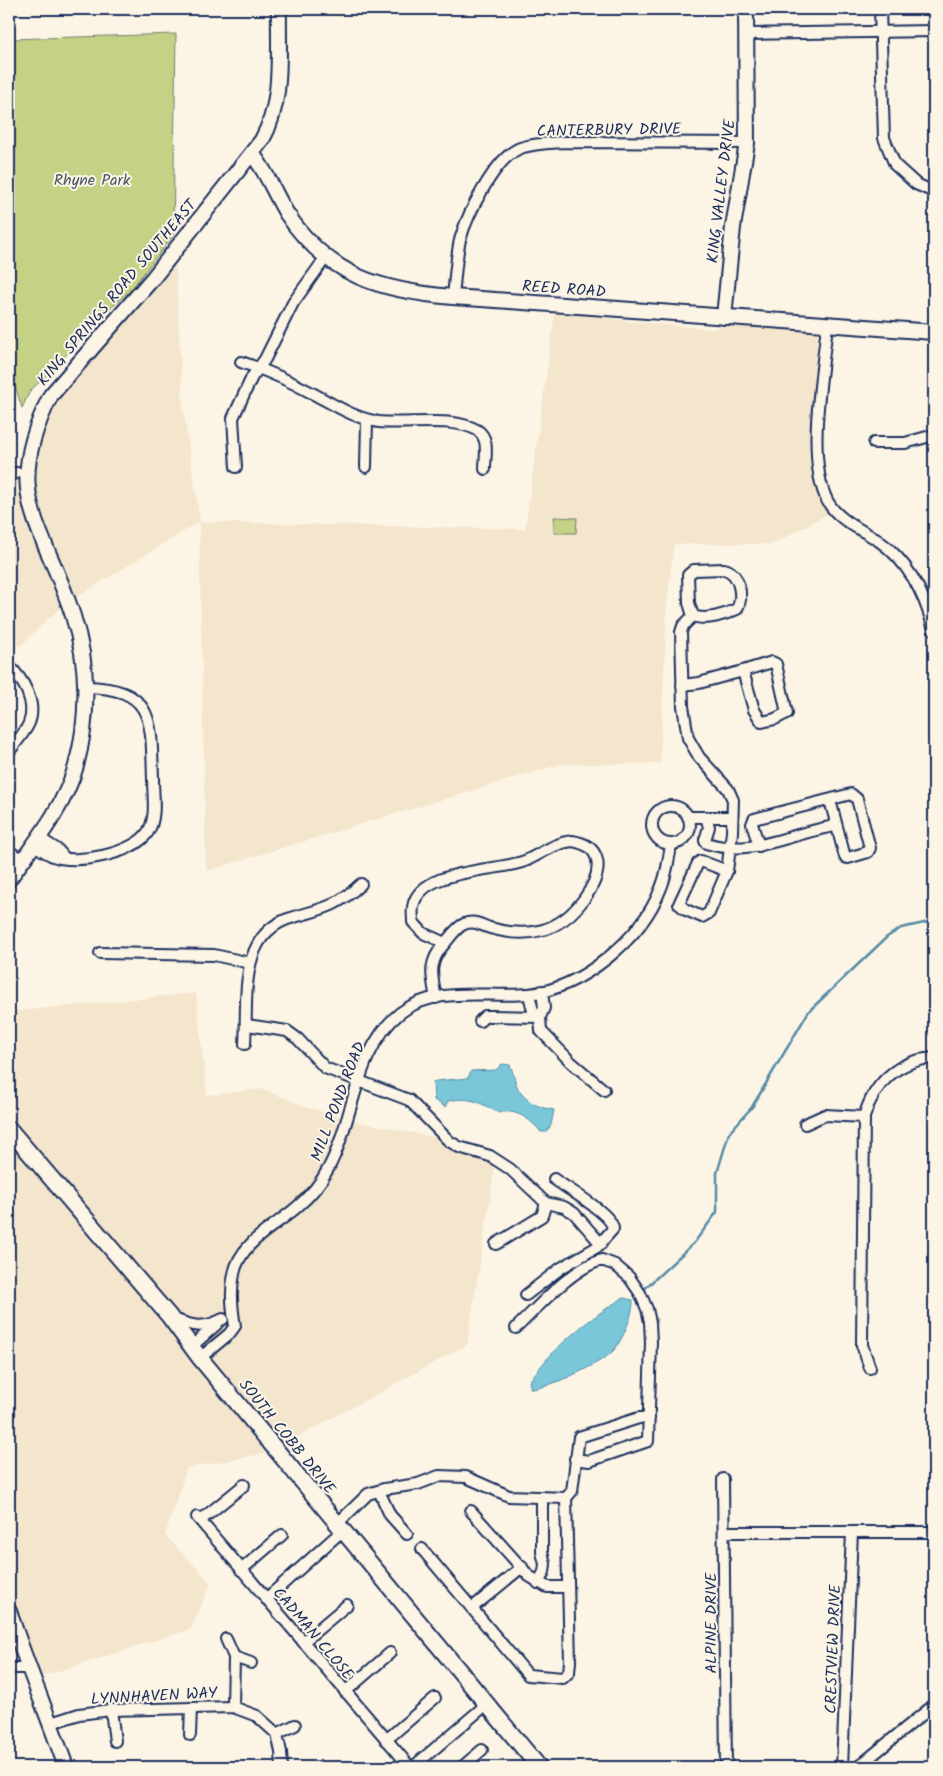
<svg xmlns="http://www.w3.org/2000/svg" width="943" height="1776" viewBox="0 0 943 1776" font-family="Kalam,sans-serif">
	<rect width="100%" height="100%" fill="#fcf5e5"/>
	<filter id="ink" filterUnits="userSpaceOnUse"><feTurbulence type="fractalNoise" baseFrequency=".02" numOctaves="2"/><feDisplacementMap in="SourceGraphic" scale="10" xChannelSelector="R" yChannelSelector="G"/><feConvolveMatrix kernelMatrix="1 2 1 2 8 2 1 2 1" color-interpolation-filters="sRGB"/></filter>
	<g filter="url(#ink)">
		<g fill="#f4e5cd">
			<path d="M175,254l8,152 17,116 325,7 30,-218 72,10 84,8 25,-4 80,7 2,5 -9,102 1,20 4,21 14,34 -55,30h-99l-7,60 -7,160h-99l-355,107 -7,-349 -137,84 -42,40 -11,-4v-165l16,5 13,-53 32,-52z"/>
			<path d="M196,993l11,102 56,-6 43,18 53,15 95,19 41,25 -28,179 -199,108 -81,15 -22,67 46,48 -20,46 -151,48 -31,-86v-579z"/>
		</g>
		<g fill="#c5d185" stroke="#708072">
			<path d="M176,34l-3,202 -43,55 -36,32 -34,39 -30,29 -8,17 -13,-41v-328z"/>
			<path d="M554,517l23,1 -1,15h-22z"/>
		</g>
		<g fill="#79c7d8" stroke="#538aa7">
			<path d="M502,1064l8,1c3,6 4,13 6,19 6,16 22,24 38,26l-3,15 -5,7h-5c-10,-12 -25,-24 -42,-19 -19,-10 -28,-17 -51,-12l-3,6 -11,-7 -1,-18 3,-1 32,-3 3,-7 25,-1z"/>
			<path d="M623,1298l10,2c1,13 -10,39 -19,50 -11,13 -65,38 -83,39l-2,-7c23,-34 59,-63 94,-84z"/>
		</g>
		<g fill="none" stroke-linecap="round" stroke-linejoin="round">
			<path stroke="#538aa7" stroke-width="2.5" d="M641,1292l53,-49 23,-31v-39l12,-40 23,-26 57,-96 78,-74 14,-9 33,-7"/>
			<defs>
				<g id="street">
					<path d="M880,9l4,129 11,27 21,19 18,8"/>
					<path d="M747,34l187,-3"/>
					<path d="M453,297c2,-19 3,-39 7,-57 7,-25 35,-82 60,-92 14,-5 30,-5 45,-6l182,1"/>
					<path d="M827,324c-4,48 -22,136 1,178 11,19 33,27 51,39 30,21 46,54 55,89"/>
					<path d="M241,362c24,8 47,18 69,30 23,12 43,26 69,30 29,3 73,-6 98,8 13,8 8,26 8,39"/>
					<path d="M874,443h31l29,-8"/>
					<path d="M236,467l-3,-49 19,-41 13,-18 28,-56 33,-46"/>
					<path d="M366,467l1,-47"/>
					<path d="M9,473h8"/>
					<path d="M724,569c15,3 20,27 13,40 -12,6 -31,12 -44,7l-4,-13 -1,-28 6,-5z"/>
					<path d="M693,616l-10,10 -2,6 2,74 5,32 11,19 29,32 5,11 -1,32 -5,39"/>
					<path d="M772,662l4,2 11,49 -12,6 -13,3 -8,-12 -11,-39z"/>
					<path d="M9,666c14,13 28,37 20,57 -4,10 -14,20 -20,29"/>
					<path d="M682,685l17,-2 44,-12"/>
					<circle cx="671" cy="825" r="19"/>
					<path d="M688,817h44"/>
					<path d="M38,837l20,13 6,7"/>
					<path d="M705,840l1,3c47,15 85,-11 130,-17"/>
					<path d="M705,840l4,-13 -3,-10"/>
					<path d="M572,841c12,2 22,6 25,19 3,13 -5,28 -13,39 -24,33 -55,40 -94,29 -9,-3 -16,-8 -26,-4 -7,3 -14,13 -19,19l-22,-10 -10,-11c0,-5 -1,-11 0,-15 6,-39 84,-35 112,-46 16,-7 29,-18 47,-20z"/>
					<path d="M33,844c6,4 13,9 20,12 23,9 81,-2 95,-24 9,-15 5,-36 5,-53 -2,-57 3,-91 -68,-92"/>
					<path d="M759,846l-7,-22 2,-5 97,-25 6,5 13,49 -2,4 -20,6 -3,-1 -15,-57"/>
					<path d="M9,851l13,9"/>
					<path d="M701,861l26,10 -18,42 -7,4 -16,-7 -7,-6 19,-41z"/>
					<path d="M100,953l114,2 36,8"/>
					<path d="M529,994l4,17 7,6 1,14 30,31 33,28"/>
					<path d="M436,998c-5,-24 -8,-36 9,-55"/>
					<path d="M540,1017l4,-9 -2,-17"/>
					<path d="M480,1021l5,-5h7l48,1"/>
					<path d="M247,1025l40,6 11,8 27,29 84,32 40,41 10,6 31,9 20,13 36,34 18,4 10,6 27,31"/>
					<path d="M245,1044c3,-46 -8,-112 49,-127 31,-9 42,-10 67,-33"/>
					<path d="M805,1124l20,-9 39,2"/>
					<path d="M496,1244l46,-28 4,-13"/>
					<path d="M526,1295l35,-27 36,-21 16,-18c0,-15 -47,-41 -59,-50"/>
					<path d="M172,1318c20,9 32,11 51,1"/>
					<path d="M516,1328c22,-21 56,-60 86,-68l13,5 14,12 11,16 7,16 3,13 1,20 -3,99 -59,20 -14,-2"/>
					<path d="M191,1347l26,-23"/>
					<path d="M200,1358l29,-24 6,-8c-3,-17 -5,-35 -1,-52 6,-32 42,-48 63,-67 13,-11 24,-24 31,-38 26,-48 27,-120 72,-156 36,-28 87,-15 129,-19 54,-6 113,-56 132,-106 6,-14 8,-30 10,-44"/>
					<path d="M870,1368l-8,-23 2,-228c10,-34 34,-57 70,-59"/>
					<path d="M723,1479l3,288"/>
					<path d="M379,1491l11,24 17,19"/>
					<path d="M471,1511l58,65 18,11h21"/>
					<path d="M197,1517l213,250"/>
					<path d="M201,1520l43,-35"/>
					<path d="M337,1524l31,-30 16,-5 34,-5 21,-8 27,1 43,19 57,2 6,-7 7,-54 60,-19h10"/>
					<path d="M724,1532h210"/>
					<path d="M422,1549l106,126 35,3 6,-6 1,-10 -4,-164"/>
					<path d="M241,1570l41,-35"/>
					<path d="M538,1583l6,-11 1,-8 -3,-12v-55"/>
					<path d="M266,1599l77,-69"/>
					<path d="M472,1608l50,-41"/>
					<path d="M226,1639l8,18 -1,50"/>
					<path d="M303,1642l44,-37"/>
					<path d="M234,1657l17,6"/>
					<path d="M9,1668h18"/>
					<path d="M345,1692l45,-39"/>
					<path d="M111,1710l4,31"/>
					<path d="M51,1723l28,-9 32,-4 122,-3 24,9 20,18 4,18 1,15"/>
					<path d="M277,1734l18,-9"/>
					<path d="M190,1735l1,-27"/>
					<path d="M386,1740l49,-42"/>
					<path d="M413,1767l74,-63"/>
					<path d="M462,1767l20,-17"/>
					<path d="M842,1767l10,-235"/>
					<path d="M858,1767l76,-62"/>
				</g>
				<g id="secondary">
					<path d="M253,155c14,17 22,40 34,59 42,63 95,77 166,83l481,35"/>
					<path d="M724,317l9,-90 14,-84 -1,-134"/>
					<path d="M9,879c25,-35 55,-71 67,-113 13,-48 13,-102 -3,-150 -30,-94 -73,-120 -22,-221l102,-117 109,-138c22,-39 16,-88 17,-131"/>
					<path d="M9,1611c17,53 39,104 57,156"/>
				</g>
				<path id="primary" d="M9,1129l160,187 31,42 339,409"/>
			</defs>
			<use href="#street" stroke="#1b2f5e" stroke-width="14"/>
			<use href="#secondary" stroke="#1b2f5e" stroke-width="18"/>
			<use href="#primary" stroke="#1b2f5e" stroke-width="19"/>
			<use href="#street" stroke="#fcf5e5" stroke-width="10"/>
			<use href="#secondary" stroke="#fcf5e5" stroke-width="14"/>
			<use href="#primary" stroke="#fcf5e5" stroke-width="15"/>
		</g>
	</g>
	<g text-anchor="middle" stroke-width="4" stroke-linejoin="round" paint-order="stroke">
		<g font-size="16" fill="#1b2f5e" stroke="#fcf5e5">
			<text transform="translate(609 129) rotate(-1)" y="6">CANTERBURY DRIVE</text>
			<text transform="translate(720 191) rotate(-83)" y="6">KING VALLEY DRIVE</text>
			<text transform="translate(564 288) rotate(4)" y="6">REED ROAD</text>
			<text transform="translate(116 292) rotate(-50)" y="6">KING SPRINGS ROAD SOUTHEAST</text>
			<text transform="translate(337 1101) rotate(-69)" y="6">MILL POND ROAD</text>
			<text transform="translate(288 1436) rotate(51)" y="6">SOUTH COBB DRIVE</text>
			<text transform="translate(710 1623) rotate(-90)" y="6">ALPINE DRIVE</text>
			<text transform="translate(314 1633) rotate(50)" y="6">CADMAN CLOSE</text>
			<text transform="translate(832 1649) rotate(-88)" y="6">CRESTVIEW DRIVE</text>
			<text transform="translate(154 1695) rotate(-3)" y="6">LYNNHAVEN WAY</text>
		</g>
		<g font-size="16" fill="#465868" stroke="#fcf5e5">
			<text x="92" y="185">Rhyne Park</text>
		</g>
	</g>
	<rect width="943" height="1776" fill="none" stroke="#fcf5e5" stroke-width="30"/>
	<rect x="15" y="15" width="913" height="1746" fill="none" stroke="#1b2f5e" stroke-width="2" filter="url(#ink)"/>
</svg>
